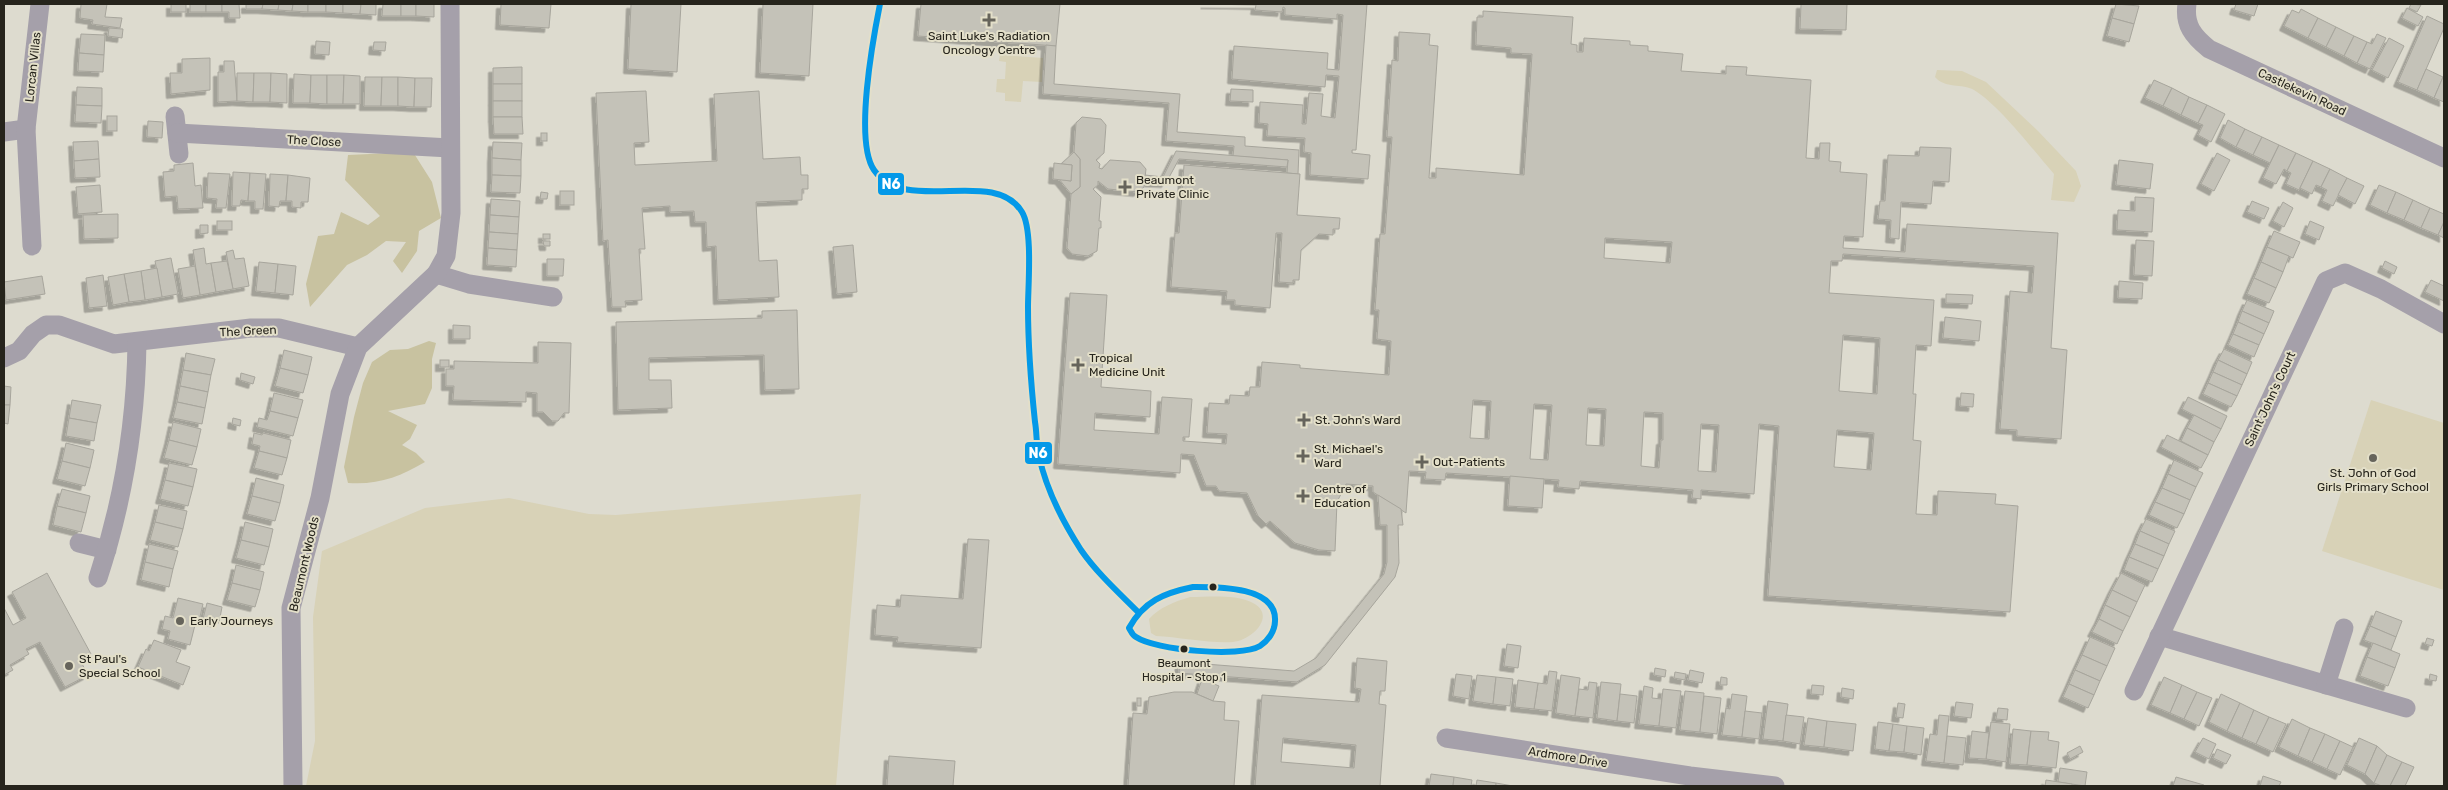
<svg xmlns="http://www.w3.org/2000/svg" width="2448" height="790" viewBox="0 0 2448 790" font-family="Rubik,sans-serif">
	<defs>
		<filter id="shadow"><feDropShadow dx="-4.5" dy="4.5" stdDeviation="0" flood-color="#0004"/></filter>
	</defs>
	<rect width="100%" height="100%" fill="#dddbcf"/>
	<g fill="#d8d2b7">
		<path d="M1000,55l43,3 -1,24 -19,-1 -2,21 -16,-1v-8l-9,-1 1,-13h8l1,-17 -7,-1z"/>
		<path d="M1937,70l25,1 24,11 52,49 38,40 5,15 -7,16 -23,-2 3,-26c-20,-23 -55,-69 -80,-84 -12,-7 -29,-1 -39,-13z"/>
		<path d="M2371,400l73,23v167l-122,-39z"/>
		<path d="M861,494l-25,292h-530l9,-45 -2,-124 9,-66 103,-43 84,-10 80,16 27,1z"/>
		<path d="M1190,597c18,0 44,-3 61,5 27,12 2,38 -18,40 -19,2 -55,-5 -77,-6l-5,-3 -2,-14c11,-12 25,-17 41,-22z"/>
	</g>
	<g fill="#c8c2a0">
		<path d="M413,152l19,30 9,36 -22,13 -2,20 -15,22 -9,-12 13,-19 -20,-1 -19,14 -20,10 -37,42 -4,-23 12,-48 16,-2 7,-22 27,13 12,-9 -35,-36 3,-25z"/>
		<path d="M429,341l7,2 -4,16v29l-7,16 -37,7 29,14 -7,14 -8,6 14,8 9,9c-26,15 -46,23 -77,21l-4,-16 10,-50 9,-34 9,-21 18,-12 18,-1z"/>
	</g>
	<g fill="#c4c2b8" stroke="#a7a59c" fill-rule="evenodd" filter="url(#shadow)">
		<path d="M81,4h26l-2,13 17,1 -2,10 -28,-4 1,-4 -13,-2z"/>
		<rect x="171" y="4" width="15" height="8"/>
		<rect x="190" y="4" width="16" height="8"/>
		<rect x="206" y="4" width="16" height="8"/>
		<path d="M222,4h17l1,14h-11v-6h-7z"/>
		<path d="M246,4h17l-1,5h-16z"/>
		<path d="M263,4h16l-1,6 -16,-1z"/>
		<path d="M279,4h14l-1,7 -14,-1z"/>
		<path d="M293,4h15v8l-16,-1z"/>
		<rect x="308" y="4" width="18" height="8"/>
		<path d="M326,4h17v9l-17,-1z"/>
		<path d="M343,4h18l-1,10 -17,-1z"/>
		<path d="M361,4h15v11l-16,-1z"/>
		<path d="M383,4h18v12h-19z"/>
		<rect x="401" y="4" width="15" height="12"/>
		<path d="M416,4h18v13l-18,-1z"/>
		<path d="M501,4h50l-2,24 -49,-3z"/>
		<path d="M631,4h50l-4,68 -49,-3z"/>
		<path d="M763,4h50l-4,72 -49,-3z"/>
		<path d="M921,4h139l-4,42 -138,-10z"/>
		<path d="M1205,4h162l-11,146h-4v3l18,2 -2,24 -58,-4 1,-22 -7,-1 1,-14 -38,-2 1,-12 -9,-1 1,-21 43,3 -1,19h4l3,-31 14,1 -2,22 14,2 4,-42 -13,-1 -1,12 -93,-8 2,-33 94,7 -1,16 12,1 4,-55 -6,-1v5l-52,-4v-7l-2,-1 -1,5 -27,-2 1,-5z"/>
		<path d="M1801,4h46l-1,26 -46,-1z"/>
		<path d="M2116,4l23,2 -5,18 -22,-6z"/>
		<path d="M2236,4h22l-4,12 -20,-6z"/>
		<path d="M2411,4l10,1 -4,7 -8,-4z"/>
		<path d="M2407,8l16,9 -5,9 -16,-8z"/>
		<path d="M2301,9l17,9 -10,20 -24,-12 8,-16 7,3z"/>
		<path d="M1483,11l90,6 -2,27 6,1v7h6l1,-14 46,3v4l18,1v5l35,3 -2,17 45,3v-8l21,1 -1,8 65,5 -5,78 13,1 1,-16h10l-1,18 12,1 -1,10 27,2 -4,63 -19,-1 -1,12 62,4 2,-28 151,9 -7,115 16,2 -6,89 -44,-3v-6l-17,-1 10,-138 22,2 2,-27 -191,-12 -1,7h-11l-2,32 105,7 -3,46 -15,-1 -3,49h3l-3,46 8,1 -5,73 21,1 1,-24 58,3 -1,10 23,2 -8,106 -242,-16 11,-170 -20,-2 -5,70 -53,-4v9l-9,-1 1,-8 -113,-9 -1,8 -21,-2 1,-7 -113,-7 -1,7 -20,-1 1,-7 -17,-1 -3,42 -33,-21v-6l-27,-2 -9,18 -2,49 -16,-1 -24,-7 -25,-22 -4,3 -8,-8 -11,-23 -28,-2 -3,-5h-10l-12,-31 -13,-1 -1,19 -122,-9 12,-171 37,2 -6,92 50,4 -1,26 -55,-4 -1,17 65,4 3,-37 30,2 -3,38h-6v4l43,3 1,-10 -20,-1 2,-30 20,1 1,-9 19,1 1,-9h10l2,-25 38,3v3l89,7 2,-34 -14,-2 2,-29h-4l5,-76h5l7,-97h-5l5,-77 6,1 1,-29 31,2 -1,11 9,1 -9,132h7v-10l88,7 8,-121 -21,-1v-5l-35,-3 1,-28h6zM1605,238l67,4 -2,21 -66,-5zM1843,335l37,3 -3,56 -38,-3zM1473,400l18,1 -2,38 -19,-1zM1534,404l18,1 -4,55 -18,-1zM1588,408l18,1 -2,37 -18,-1zM1644,412l19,1v27h-2l-2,28 -18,-2zM1701,424l18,1 -3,47 -18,-1zM1837,430l37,3 -3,37 -37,-3z"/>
		<path d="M2427,16l17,8v4l-27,62 -19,-8z"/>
		<path d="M2112,18l22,6 -5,18 -22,-6z"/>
		<path d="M2318,18l18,9 -10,20 -18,-9z"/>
		<path d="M2336,27l18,9 -10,20 -18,-9z"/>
		<path d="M109,28l14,1 -1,9 -14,-2z"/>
		<path d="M81,34l24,1 -1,20 -25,-2z"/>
		<path d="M2377,34l9,4 -16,31 -13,-6 10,-21 5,2z"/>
		<path d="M2354,36l13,6 -10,21 -13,-7z"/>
		<path d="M2389,38l15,8 -16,32 -16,-8z"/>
		<path d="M316,41l14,1 -1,13 -14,-1z"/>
		<path d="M374,42h12l-1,9 -12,-1z"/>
		<path d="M1046,45l10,1 -2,38 126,10 -3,38 68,5v9l54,4 -1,24 -11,-1 1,-13 -55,-4 1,-10 -68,-5 3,-38 -126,-9z"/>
		<path d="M79,53l25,2 -1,17 -25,-1z"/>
		<path d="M210,58v32l-39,4 -1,-21h12v-14z"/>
		<path d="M224,61h10l3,40 -19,1v-30h6z"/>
		<path d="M522,67v17h-29v-16z"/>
		<path d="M2426,69l17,8 -9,21 -17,-8z"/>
		<path d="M237,73h17l-1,29 -16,-1z"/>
		<path d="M254,73h17l-1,29h-17z"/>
		<path d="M271,73l16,1v29l-17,-1z"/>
		<path d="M294,74l17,1 -1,28h-17z"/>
		<path d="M311,75h16v29l-17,-1z"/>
		<path d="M327,75h17l-1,29h-16z"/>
		<path d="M344,75l16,1v28h-17z"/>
		<path d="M365,77h17l-1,29h-17z"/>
		<path d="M382,77h16v29h-17z"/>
		<path d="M398,77l17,1 -1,29 -16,-1z"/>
		<path d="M2443,77h1v25l-10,-4z"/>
		<path d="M415,78h17l-1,29h-17z"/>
		<path d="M2154,80l18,8 -9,18 -18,-8z"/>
		<rect x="493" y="84" width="29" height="17"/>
		<path d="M77,87l25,1v18l-26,-1z"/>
		<path d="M2172,88l17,9 -8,18 -18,-9z"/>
		<path d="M1231,89l22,1v12l-23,-1z"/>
		<path d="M646,91l3,51 -15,1 1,22 82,-4 -3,-67 45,-3 4,68 37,-2 1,18h7v14h-6v11l-46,2 3,59 18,-1 2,37 -61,3 -2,-54 -9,1 -1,-25h-11l-1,-11 -24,1v-6l-28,2 3,41h-6l3,51 -17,1 1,6h-14l-4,-67 -5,1 -7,-148z"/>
		<path d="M2189,97l18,8 -9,18 -17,-8z"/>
		<rect x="493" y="101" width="29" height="16"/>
		<path d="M76,105l26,1 -1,17 -26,-1z"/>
		<path d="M2207,105l18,9 -14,28 -13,-7 5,-10 -5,-2z"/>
		<rect x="107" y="116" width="10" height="15"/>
		<path d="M493,117h29l1,17h-29z"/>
		<path d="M1082,117l19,2 5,6 -2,28 -8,7 4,4 -1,4 3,1 8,-9 30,2 6,7 -2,18 -6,5 -30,-3 -10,-8v4l-5,4 8,8 -2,24h2v7h-2l-2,23 -9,5 -16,-2 -5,-6 4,-54 9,-7v-28l-6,-7 2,-29z"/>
		<path d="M2228,120l17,9 -9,18 -16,-9z"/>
		<path d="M148,121l15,1 -1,16 -15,-1z"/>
		<path d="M2245,129l17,8 -9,18 -17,-8z"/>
		<rect x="541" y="133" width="6" height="8"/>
		<path d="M2262,137l17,8 -9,18 -17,-8z"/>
		<path d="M98,141l1,18 -25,2 -1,-19z"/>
		<path d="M493,142l29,1 -1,17 -29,-2z"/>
		<path d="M2279,145l17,8 -9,18 -3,-2 -8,15 -13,-6z"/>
		<path d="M1920,147l31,1 -2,34 -16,-1 -2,23 -30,-2 -2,37 -9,-1 1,-18 -13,-1 2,-18h5l3,-46 31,1z"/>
		<path d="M1176,151l112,9 -1,7 -108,-8 -13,24 -21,-1v-7l18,2z"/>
		<path d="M1074,152l6,7v28l-9,7 -12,-15 12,2 1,-16 -11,-1z"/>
		<path d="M2217,153l13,7 -16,31 -13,-7z"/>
		<path d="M2296,153l17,8 -14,29 -13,-6 5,-11 -4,-2z"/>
		<path d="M492,158l29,2v16l-29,-1z"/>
		<path d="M99,159l1,18 -25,1 -1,-17z"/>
		<path d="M2119,160l34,4 -3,25 -34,-4z"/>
		<path d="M2313,161l17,8 -9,18 -5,-2 -4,9 -12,-6z"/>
		<path d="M193,163l2,23 6,-1 2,23 -25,1 -1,-13 -12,1 -2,-25 11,-1v-6z"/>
		<path d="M1054,163l18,2 -1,16 -18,-2z"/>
		<path d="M1184,165l116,9 -3,41 43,3 -1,11h-6v6l-14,-1 -18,16 -2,30h-6v3l-14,-1 3,-49h-6l-6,75 -35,-3v-5h-9l1,-9 -56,-4 4,-54h4z"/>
		<path d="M2330,169l17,9 -14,28 -11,-5 5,-11 -6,-3z"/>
		<path d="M233,172l17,1 -2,28 -7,-1 -1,6h-8z"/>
		<path d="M208,173l22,1 -4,34h-10l1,-9 -10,-1z"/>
		<path d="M250,173l16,1 -3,35h-8v-8h-7z"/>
		<path d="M270,174l18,1 -2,26h-6l-1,6 -10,-1z"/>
		<path d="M288,175l22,3 -2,24h-7v6l-9,-1v-6h-6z"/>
		<path d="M492,175l29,1 -1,17 -29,-1z"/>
		<path d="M2347,178l17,8 -9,18 -17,-9z"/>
		<path d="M100,185l2,27 -24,2 -2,-27z"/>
		<path d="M2379,185l17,7 -9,21 -17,-8z"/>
		<rect x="560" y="191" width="14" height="14"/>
		<path d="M541,192l7,1 -1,6h-7z"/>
		<path d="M2396,192l17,8 -9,20 -17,-7z"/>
		<path d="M2135,197l19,1 -2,34 -35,-2 1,-20 17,1z"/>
		<path d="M491,199l29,2 -1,16 -29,-2z"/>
		<path d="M2413,200l17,8 -9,20 -17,-8z"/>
		<path d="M2252,201l17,7 -5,11 -17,-7z"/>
		<path d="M2283,202l10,6 -9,19 -11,-6z"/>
		<path d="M2430,208l14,6v8l-6,13 -17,-7z"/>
		<path d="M118,214v24l-34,1 -1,-24z"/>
		<path d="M490,215l29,2 -1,17 -29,-2z"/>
		<rect x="217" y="221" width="15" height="9"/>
		<path d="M2310,221l14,6 -5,13 -14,-6z"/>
		<path d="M2444,222v16l-6,-3z"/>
		<path d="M200,225h8v8l-8,1z"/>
		<path d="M2274,231l26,11 -7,16 -26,-11z"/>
		<path d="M489,232l29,2 -1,16 -29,-2z"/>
		<rect x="543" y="234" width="7" height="5"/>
		<path d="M2136,240l18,1 -2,35 -18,-1z"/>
		<path d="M543,241h7v5h-6z"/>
		<path d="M853,245l4,47 -20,2 -4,-47z"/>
		<path d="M2267,247l22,9 -6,16 -22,-10z"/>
		<path d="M204,248l2,16 5,-1 5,29 -16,3 -7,-45z"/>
		<path d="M488,248l29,2 -1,17 -29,-2z"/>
		<path d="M233,250l2,9 9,-1 5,28 -16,3 -7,-37z"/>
		<path d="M171,258l7,36 -16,3 -7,-36z"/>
		<path d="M547,259h17l-1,17h-16z"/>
		<path d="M227,261l6,28 -17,3 -5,-29z"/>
		<path d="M2385,261l12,6 -3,7 -12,-6z"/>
		<path d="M259,262l19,2 -3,29 -19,-2z"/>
		<path d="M2261,262l22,10 -7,16 -22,-10z"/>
		<path d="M278,264l18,2 -3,29 -18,-2z"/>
		<path d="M195,266l5,29 -17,3 -5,-29z"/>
		<path d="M157,268l5,29 -17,3 -4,-29z"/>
		<path d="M141,271l4,29 -16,2 -5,-28z"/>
		<path d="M124,274l5,28 -16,3 -5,-28z"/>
		<path d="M103,275l4,31 -18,2 -3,-30z"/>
		<path d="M42,276l3,18 -39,6 -2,-18z"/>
		<path d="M2254,278l22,10 -7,15 -22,-9z"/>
		<path d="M2431,280l13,6v15l-19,-9z"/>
		<path d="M2119,281l24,2 -1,16 -24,-1z"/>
		<path d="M1946,294l27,1 -1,9 -26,-1z"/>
		<path d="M2247,300l27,11 -5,12 -27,-12z"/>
		<path d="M797,310l2,79 -34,1 -1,-35 -115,3v22h22l1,28 -54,2 -2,-88 146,-4v-7z"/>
		<path d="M2242,311l27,12 -5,11 -26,-12z"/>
		<path d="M1945,317l36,4 -2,20 -36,-3z"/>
		<path d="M2238,322l26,12 -5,11 -26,-11z"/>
		<path d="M453,325l17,1v13h-17z"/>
		<path d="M2233,334l26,11 -5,12 -26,-12z"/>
		<path d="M538,342l33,1 -2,70h-5l-6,8h-6l-9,-9h-6v-19l-11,-1v10l-73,-2 1,-14h-8v-17h8v-8l84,2z"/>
		<path d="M2224,349l28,13 -5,12 -29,-14z"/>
		<path d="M284,350l28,7 -4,18 -28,-7z"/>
		<path d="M186,353l29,6 -4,16 -28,-5z"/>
		<rect x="440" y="360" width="9" height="7"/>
		<path d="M2218,360l29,14 -5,11 -29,-13z"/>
		<path d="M280,368l28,7 -5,18 -28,-7z"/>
		<path d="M183,370l28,5 -3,17 -28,-6z"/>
		<path d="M2213,372l29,13 -5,11 -29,-13z"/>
		<path d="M241,373l14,4 -2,7 -13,-4z"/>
		<path d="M2208,383l29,13 -6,11 -28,-13z"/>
		<path d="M4,386l7,1 -1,18h-6z"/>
		<path d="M180,386l28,6 -3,16 -28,-6z"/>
		<path d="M274,393l29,7 -5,18 -28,-7z"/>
		<path d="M1961,393l13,1 -1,13 -13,-1z"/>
		<path d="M2188,397l39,19 -6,13 -39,-20z"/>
		<path d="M72,400l29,5 -4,18 -28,-5z"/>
		<path d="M177,402l28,6 -3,16 -29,-6z"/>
		<path d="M4,405h6l-2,19 -4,-1z"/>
		<path d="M270,411l28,7 -5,18 -36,-9 2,-9 8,2z"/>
		<path d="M2194,415l27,14 -7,13 -27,-14z"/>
		<path d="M69,418l28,5 -3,18 -28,-5z"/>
		<path d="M233,418l8,2 -1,6 -8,-2z"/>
		<path d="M173,422l28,7 -4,18 -28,-7z"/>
		<path d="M2187,428l27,14 -6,13 -27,-14z"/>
		<path d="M254,433l8,2 1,-2 28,7 -4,18 -28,-7 1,-5 -8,-2z"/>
		<path d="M2167,435l41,20 -7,13 -40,-21z"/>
		<path d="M169,440l28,7 -5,18 -28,-7z"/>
		<path d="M66,443l28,7 -4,18 -28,-7z"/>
		<path d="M259,451l28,7 -5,17 -28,-7z"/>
		<path d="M2174,460l29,13 -7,14 -28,-13z"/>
		<path d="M62,461l28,7 -5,18 -28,-7z"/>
		<path d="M169,463l28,6 -4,18 -28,-7z"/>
		<path d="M2168,474l28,13 -6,13 -28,-12z"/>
		<path d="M1510,476l34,3 -2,29 -34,-2z"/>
		<path d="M256,478l28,7 -4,18 -28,-7z"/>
		<path d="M165,480l28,7 -5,19 -28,-7z"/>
		<path d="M2162,488l28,12 -6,14 -29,-12z"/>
		<path d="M62,489l28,7 -4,17 -29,-7z"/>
		<path d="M1378,495l23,14 2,16h-5l1,38 -4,14 -70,88 -28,17 -118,-9 1,-11 114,9 22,-13 68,-84 3,-12v-37h-7z"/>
		<path d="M252,496l28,7 -5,18 -28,-7z"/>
		<path d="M2155,502l29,12 -7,14 -28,-13z"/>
		<path d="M159,505l28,6 -4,18 -28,-7z"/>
		<path d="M57,506l29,7 -5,19 -28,-7z"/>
		<path d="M2146,519l29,12 -6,13 -29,-13z"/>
		<path d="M155,522l28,7 -5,18 -28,-7z"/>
		<path d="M245,522l28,7 -4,18 -28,-7z"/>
		<path d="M2140,531l29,13 -5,12 -29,-12z"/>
		<path d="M968,539l21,1 -8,108 -84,-6 1,-5 -23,-2 2,-30 23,2 1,-12 62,4z"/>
		<path d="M241,540l28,7 -5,18 -28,-7z"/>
		<path d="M149,544l29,7 -5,18 -28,-7z"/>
		<path d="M2135,544l29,12 -6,13 -29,-12z"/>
		<path d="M2129,557l29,12 -6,13 -28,-12z"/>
		<path d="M145,562l28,7 -4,18 -28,-7z"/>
		<path d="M236,565l28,7 -4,18 -28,-7z"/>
		<path d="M47,573l44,81 -11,6 8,15 -23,12 -25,-45 -14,7 3,5 -19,11 3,5 -9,5v-67l9,17 13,-7 -14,-26z"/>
		<path d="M2121,573l24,12 -8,17 -25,-12z"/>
		<path d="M232,583l28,7 -5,17 -28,-7z"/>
		<path d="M2112,590l25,12 -7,15 -25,-12z"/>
		<path d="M178,598l25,6 -4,17h-3l-6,24 -22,-6 2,-8 -8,-2 3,-13 8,2z"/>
		<path d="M207,603l15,4 -3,16 -16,-4z"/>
		<path d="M2105,605l25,12 -7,14 -24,-12z"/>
		<path d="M2376,611l26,10 -6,16 -26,-11z"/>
		<path d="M2099,619l24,12 -6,13 -25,-12z"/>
		<path d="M2370,626l26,11 -5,13 -27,-10z"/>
		<path d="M2090,637l25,11 -8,18 -25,-11z"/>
		<path d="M2427,638l7,2 -2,6 -7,-2z"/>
		<path d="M154,640l27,10 -5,12 14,5 -7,18 -45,-18 8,-18 3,2z"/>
		<path d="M2373,643l27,11 -5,14 -28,-11z"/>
		<path d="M1507,644l14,2 -3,22 -14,-2z"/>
		<path d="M2082,655l25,11 -7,15 -25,-11z"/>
		<path d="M2367,657l28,11 -7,18 -28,-10z"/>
		<path d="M1357,658l30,3 -2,30h-5l-1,13 7,1 -6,81h-125l7,-91 97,7 2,-13 -6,-1zM1283,738l73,7 -2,23 -73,-6z"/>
		<path d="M1655,668l11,2 -1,7 -11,-2z"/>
		<path d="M1690,670l14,3 -2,10 -14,-3z"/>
		<path d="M2075,670l25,11 -6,14 -25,-11z"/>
		<path d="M1549,671l8,1 -5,39 -18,-2 4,-26 9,1z"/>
		<path d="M1675,672l11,2 -1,6 -11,-2z"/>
		<path d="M1456,674l16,2 -3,23 -16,-3z"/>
		<path d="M2430,674l7,2 -1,5 -7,-1z"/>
		<path d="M1477,675l19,2 -3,27 -20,-3z"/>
		<path d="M1561,675l19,3 -5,38 -19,-3z"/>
		<path d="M1496,677l17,2 -3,27 -17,-2z"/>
		<path d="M1721,677l6,1v7h-7z"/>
		<path d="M2164,677l18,8 -12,28 -19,-8z"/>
		<path d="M1202,679l17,7 -6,15 -16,-7z"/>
		<path d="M1518,680l20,3 -4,26 -19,-2z"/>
		<path d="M1589,682l8,1 -4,35 -18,-2 4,-27 9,1z"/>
		<path d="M1601,682l20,2 -4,37 -20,-3z"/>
		<path d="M2069,684l25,11 -6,13 -25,-11z"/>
		<path d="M1812,685l12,1 -1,9 -12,-1z"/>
		<path d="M2182,685l15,7 -13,27 -14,-6z"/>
		<path d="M1644,686l9,2 -1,10 10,1 -3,27 -20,-2z"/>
		<path d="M1842,688l12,2 -1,9 -12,-2z"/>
		<path d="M1663,689l18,2 -5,37 -17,-2z"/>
		<path d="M1685,691l19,2 -4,39 -20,-2z"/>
		<path d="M1174,692h18l21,9 12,1 -1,18 15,1 -5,65h-106l5,-73 14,1 2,-17z"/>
		<path d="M2197,692l15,6 -13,28 -15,-7z"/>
		<path d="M1620,694l17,2 -3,27 -17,-2z"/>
		<path d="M1732,694l15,2 -5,41 -20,-2 4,-27 4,1z"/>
		<path d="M2221,694l19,9 -13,28 -18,-9z"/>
		<path d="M1704,696l17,2 -4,36 -17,-2z"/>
		<rect x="1137" y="698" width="4" height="8"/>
		<path d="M1768,701l20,3 -5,37 -20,-2z"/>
		<path d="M1956,702l17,2 -2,14 -17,-2z"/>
		<path d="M1898,703l7,1 -2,14 -7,-1z"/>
		<path d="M2240,703l14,7 -12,28 -15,-7z"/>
		<path d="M1998,708l10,1 -1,11 -11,-1z"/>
		<path d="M2254,710l15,7 -13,27 -14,-6z"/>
		<path d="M1745,711l17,2 -3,26 -17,-2z"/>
		<path d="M1786,715l18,2 -4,27 -17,-3z"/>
		<path d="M1939,715l10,1 -5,47 -18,-2 4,-27 7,1z"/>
		<path d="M2269,717l17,7 -13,28 -17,-8z"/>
		<path d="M1808,718l19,3 -3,26 -20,-2z"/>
		<path d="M2292,719l18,9 -12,28 -19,-9z"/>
		<path d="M1827,721l29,3 -3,27 -29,-4z"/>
		<path d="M1878,722l15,2 -4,27 -14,-2z"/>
		<path d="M1991,722l19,2 -4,38 -20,-3z"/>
		<path d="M1893,724l14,2 -3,26 -15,-1z"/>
		<path d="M1907,726l17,2 -3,27 -17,-3z"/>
		<path d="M2310,728l15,6 -13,28 -14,-6z"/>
		<path d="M2013,729l18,2 -4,34 -17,-1z"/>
		<path d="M1972,731l17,2 -3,26 -17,-1z"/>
		<path d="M2031,731l18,1 -1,8 11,2 -3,26 -29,-3z"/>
		<path d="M2325,734l15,7 -13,28 -15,-7z"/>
		<path d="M1947,736l19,2 -3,27 -19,-2z"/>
		<path d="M2203,738l13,6 -7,15 -14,-7z"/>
		<path d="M2359,738l18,8 -12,28 -18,-9z"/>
		<path d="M2340,741l13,6 -13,28 -13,-6z"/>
		<path d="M2080,746l3,6 -13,7 -3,-6z"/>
		<path d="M2377,746l10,9 -13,28 -9,-9z"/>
		<path d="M2217,749l14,6 -5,9 -13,-6z"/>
		<path d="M2387,755l15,7 -12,24h-8l-8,-3z"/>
		<path d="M889,756l66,5 -2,25h-66z"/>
		<path d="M2402,762l12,5 -9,19h-15z"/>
		<path d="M2060,768l27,4 -2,14 -27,-4z"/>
		<path d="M1431,774l23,3 -1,9h-24z"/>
		<path d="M2263,776l18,6 -2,4h-19z"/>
		<path d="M1454,777l18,3 -1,6h-18z"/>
		<path d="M2176,777l28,8v1h-31z"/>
		<path d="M1477,780l19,3v3h-20z"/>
		<path d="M2046,780l26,4v2h-27z"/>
		<path d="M1496,783l17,3h-17z"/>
	</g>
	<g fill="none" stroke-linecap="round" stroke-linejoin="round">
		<g stroke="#a5a0aa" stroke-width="19">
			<path d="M2187,4c-3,21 6,32 22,45l235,109"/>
			<path d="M175,116l4,38"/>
			<path d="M4,132l22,-3"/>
			<path d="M177,133l273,15"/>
			<path d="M32,246l-6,-117 14,-125"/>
			<path d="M436,274l33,10 84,13"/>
			<path d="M4,358l15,-7 14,-17 13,-9h13l55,19 137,-16h28l79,19"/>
			<path d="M79,543l28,7"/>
			<path d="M98,578c25,-76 38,-156 39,-236"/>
			<path d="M2159,636l247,72"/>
			<path d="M2326,685l18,-57"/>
			<path d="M2134,691l192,-410 19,-8 36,16 63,35"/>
			<path d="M1446,738l244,38 85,10"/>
			<path d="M293,786l-2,-178 29,-110 20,-104 18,-47 78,-73 10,-18 5,-43 -1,-209"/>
		</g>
		<defs>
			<g id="bus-1">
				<path d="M880,4c-7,35 -26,137 -6,166 32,46 120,-4 148,42 11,18 6,74 6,95 0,39 3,77 7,115 2,11 1,23 4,34 7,33 24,66 42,94 16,23 37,42 57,62"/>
				<path d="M1193,587c24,0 84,-1 82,34 0,10 -7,20 -15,25 -20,12 -105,4 -124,-9 -4,-2 -5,-6 -7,-9 15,-27 35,-35 64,-41z"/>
			</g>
		</defs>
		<use href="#bus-1" stroke="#e3dfc9" stroke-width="10"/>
		<use href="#bus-1" stroke="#0499e8" stroke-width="6"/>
	</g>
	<g fill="#66645b" stroke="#e3dfc9" stroke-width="2">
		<path d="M986.5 12.5h5v5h5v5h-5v5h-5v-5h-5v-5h5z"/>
		<path d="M1122.5 179.5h5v5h5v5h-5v5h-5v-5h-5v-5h5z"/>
		<path d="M1075.5 357.5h5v5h5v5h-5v5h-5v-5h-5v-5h5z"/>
		<path d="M1301.5 412.5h5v5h5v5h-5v5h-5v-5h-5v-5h5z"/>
		<path d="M1300.5 448.5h5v5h5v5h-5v5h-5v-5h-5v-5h5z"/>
		<circle cx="2373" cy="458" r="5"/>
		<path d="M1419.5 454.5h5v5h5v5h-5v5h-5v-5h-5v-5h5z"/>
		<path d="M1300.5 488.5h5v5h5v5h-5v5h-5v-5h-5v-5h5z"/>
		<circle cx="180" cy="621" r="5"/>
		<circle cx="69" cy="666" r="5"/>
	</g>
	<g fill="#26241c" stroke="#e3dfc9" stroke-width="2">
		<circle cx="1213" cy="587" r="4.5"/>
		<circle cx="1184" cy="649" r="4.5"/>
	</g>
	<g text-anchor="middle" stroke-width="4" stroke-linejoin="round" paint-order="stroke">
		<g font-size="11" fill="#26241c" stroke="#e3dfc9">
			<text x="1184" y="667">Beaumont<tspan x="1184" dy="14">Hospital - Stop 1</tspan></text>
		</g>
		<g font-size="12" fill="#26241c" stroke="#e3dfc9" text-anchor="start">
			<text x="989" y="40" text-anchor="middle">Saint Luke's Radiation<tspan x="989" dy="14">Oncology Centre</tspan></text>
			<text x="1136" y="184">Beaumont<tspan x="1136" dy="14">Private Clinic</tspan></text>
			<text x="1089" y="362">Tropical<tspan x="1089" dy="14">Medicine Unit</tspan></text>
			<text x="1315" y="424">St. John's Ward</text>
			<text x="1314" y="453">St. Michael's<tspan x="1314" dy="14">Ward</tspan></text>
			<text x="1433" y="466">Out-Patients</text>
			<text x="2373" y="477" text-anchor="middle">St. John of God<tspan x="2373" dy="14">Girls Primary School</tspan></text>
			<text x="1314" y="493">Centre of<tspan x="1314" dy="14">Education</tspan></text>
			<text x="190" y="625">Early Journeys</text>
			<text x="79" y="663">St Paul's<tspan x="79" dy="14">Special School</tspan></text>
		</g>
		<g font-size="12" fill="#26241c" stroke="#e3dfc9">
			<text transform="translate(33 67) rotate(-84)" y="4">Lorcan Villas</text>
			<text transform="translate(2302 92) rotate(25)" y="4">Castlekevin Road</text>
			<text transform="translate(314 141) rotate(3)" y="4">The Close</text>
			<text transform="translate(248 331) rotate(-3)" y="4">The Green</text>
			<text transform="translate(2270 399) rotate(-65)" y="4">Saint John's Court</text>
			<text transform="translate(304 564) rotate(-77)" y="4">Beaumont Woods</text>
			<text transform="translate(1568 757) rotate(9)" y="4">Ardmore Drive</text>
		</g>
	</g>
	<g stroke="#e3dfc9" stroke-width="2">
		<rect x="877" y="172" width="28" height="24" rx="5" fill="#0499e8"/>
		<rect x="1024" y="441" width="29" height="24" rx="5" fill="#0499e8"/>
	</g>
	<g font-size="14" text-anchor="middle" font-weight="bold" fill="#fff">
		<text x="891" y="189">N6</text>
		<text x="1038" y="458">N6</text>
	</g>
	<rect width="2448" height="790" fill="none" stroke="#26241c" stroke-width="10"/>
</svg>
